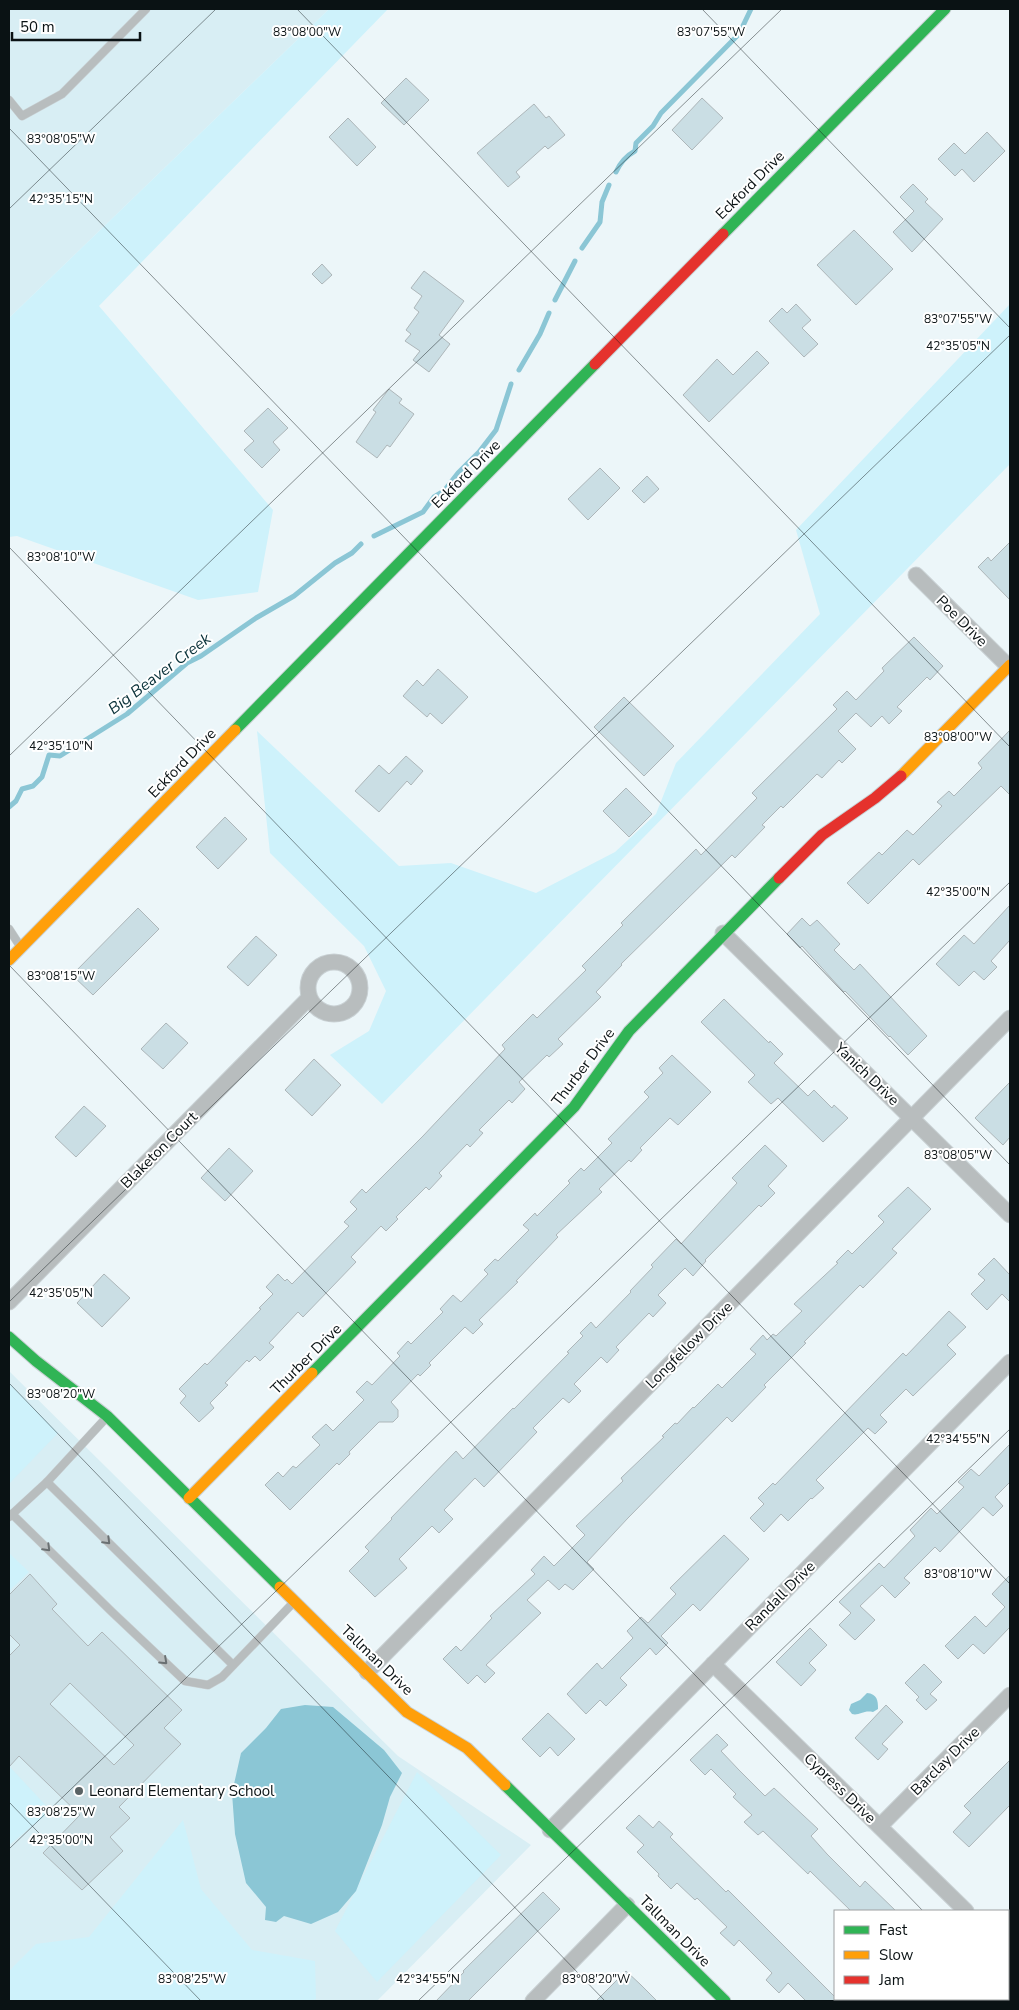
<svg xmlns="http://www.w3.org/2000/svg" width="1019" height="2010" viewBox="0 0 1019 2010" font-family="'Nunito Sans',sans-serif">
	<rect width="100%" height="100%" fill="#ecf6f9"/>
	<g fill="#d8eef4">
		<path d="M9,9h320l-320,309z"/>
		<path d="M9,1371l389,385 133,89 -154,156h-368z"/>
	</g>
	<g fill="#cef2fb">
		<path d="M329,9h59l-289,297 174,204 -15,82 -60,8 -181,-64 -8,1v-219z"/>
		<path d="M1010,304v160l-628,640 -52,-49 39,-24 17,-40 -22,-45 -94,-93 -13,-122 142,135 52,-3 85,30 79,-41 41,-38 20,-51 144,-149 -24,-84z"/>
		<path d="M9,1383l49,50 -49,51z"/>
		<path d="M9,1553l20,19 -20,19z"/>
		<path d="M10,1767l41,44 -42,34v-77z"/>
		<path d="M417,1772l84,83 -124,127 -42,-51z"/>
		<path d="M183,1820l18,69 51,61 63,11 1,38 -6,2h-301v-30l27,-27 53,-7z"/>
	</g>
	<g fill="#8bc6d5">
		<path d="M867,1693c10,1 11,7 11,16l-5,3c-10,-2 -14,4 -21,2l-3,-4 2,-6 9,-4z"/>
		<path d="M305,1705l28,2 51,43 18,23 -12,24 -8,28 -26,66 -18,21 -27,12 -27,-8 -8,6 -11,-2 1,-13 -20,-24 -11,-49 -3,-41 9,-40 25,-25 15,-19z"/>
	</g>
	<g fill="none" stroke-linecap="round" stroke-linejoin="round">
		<g stroke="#8bc6d5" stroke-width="5">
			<path d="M616,172c4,-9 10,-16 19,-21l1,-8 17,-17 8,-13 78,-79 12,-25"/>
			<path d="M582,248l18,-26 2,-20 7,-17"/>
			<path d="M555,300l20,-39"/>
			<path d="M519,370l21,-36 9,-21"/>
			<path d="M374,536l49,-24 11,-15 10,-6 14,-18 21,-21 17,-22 15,-46"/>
			<path d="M9,807l7,-6 6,-12 11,-3 9,-9 7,-22 11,1 67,-42 60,-51 14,-7 55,-38 38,-22 41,-33 17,-10 9,-9"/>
		</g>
	</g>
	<g fill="#cadee4" stroke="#adb6b9" fill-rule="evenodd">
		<path d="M406,78l23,22 -25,25 -23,-22z"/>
		<path d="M702,98l21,20 -31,32 -20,-20z"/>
		<path d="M534,104l12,14 3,-2 16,19 -17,14 -3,-3 -29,26 4,5 -12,10 -31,-34z"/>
		<path d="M348,118l28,29 -19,19 -28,-29z"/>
		<path d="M987,132l18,19 -31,31 -12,-13 -7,7 -17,-17 16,-16 11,11z"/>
		<path d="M913,184l15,15 -3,3 18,17 -31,33 -19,-20 21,-21 -14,-14z"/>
		<path d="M854,230l39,39 -37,36 -39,-40z"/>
		<path d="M322,264l10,11 -10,9 -10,-10z"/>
		<path d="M424,271l40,30 -25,34 11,9 -21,28 -16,-12 7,-9 -15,-10 6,-7 -5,-4 13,-18 -5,-4 8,-12 -11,-8z"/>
		<path d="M796,304l15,16 -9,8 16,16 -14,13 -35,-36 13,-13 5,5z"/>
		<path d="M757,351l12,12 -60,59 -26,-27 34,-36 16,16z"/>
		<path d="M389,389l13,10 -3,4 15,11 -24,33 -3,-2 -10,13 -21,-16 20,-30 -3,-2z"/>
		<path d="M268,408l20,20 -15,14 7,8 -18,18 -18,-18 10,-9 -10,-10z"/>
		<path d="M600,468l20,20 -32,32 -20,-21z"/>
		<path d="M647,476l12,13 -15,14 -12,-12z"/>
		<path d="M1010,542v58l-32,-33 10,-10 3,4z"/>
		<path d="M914,637l29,29 -13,14 -3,-3 -30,30 5,4 -13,13 -7,-8 -11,11 -15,-14 -18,18 18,18 -14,14 -3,-3 -17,18 -5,-4 -34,34 -2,-2 -19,19 3,2 -30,31 -3,-3 -111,109 1,1 -26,27 5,5 -43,42 5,5 -14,13 -2,-2 -28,27 6,7 -13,14 -3,-3 -30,30 4,3 -13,14 -3,-3 -28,29 3,3 -13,14 -3,-3 -30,30 2,2 -12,12 -5,-5 -30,31 5,5 -53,55 -5,-5 -29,31 5,4 -14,14 -5,-5 -6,6 -2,-2 -22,23 3,2 -18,18 4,5 -15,14 -19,-19 6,-7 -7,-7 26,-26 2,2 54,-56 -2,-1 14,-14 -7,-7 12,-13 7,7 2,-2 5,5 57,-58 -5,-4 13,-13 -7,-7 12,-13 4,4 57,-57 82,-87 -3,-4 31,-31 4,4 49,-48 -4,-4 41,-41 -2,-2 75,-74 5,6 56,-57 -5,-5 85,-84 -4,-4 14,-14 9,9 28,-29 -2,-3z"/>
		<path d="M438,669l30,28 -26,27 -12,-11 -3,4 -24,-21 14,-16 6,6z"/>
		<path d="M624,697l50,49 -30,30 -50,-49z"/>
		<path d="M1010,730v65l-9,-9 -82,79 -6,-6 -45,45 -21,-21 32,-31 3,3 25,-25 6,5 29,-29 -5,-4 12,-11 5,5 28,-28 -4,-5z"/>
		<path d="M406,756l17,15 -12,14 -4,-4 -28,31 -24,-21 24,-26 10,9z"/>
		<path d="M626,788l26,26 -23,23 -26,-26z"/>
		<path d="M225,817l22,22 -29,30 -22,-22z"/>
		<path d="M1010,905v35l-19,21 6,6 -13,13 -10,-9 -15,15 -23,-22 28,-29 10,9z"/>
		<path d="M138,908l21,21 -66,66 -21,-20z"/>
		<path d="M802,918l8,8 7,-6 23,24 -6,6 20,20 6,-6 67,72 -19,19 -18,-19 -1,1 -44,-46 -1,1 -13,-14 -29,-32 -2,2 -13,-14z"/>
		<path d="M256,936l21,19 -29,31 -21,-19z"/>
		<path d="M724,999l45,44 1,-2 13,13 -9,9 34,33 6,-6 18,18 2,-3 14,13 -25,24 -45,-44 -7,6 -23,-22 7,-7 -54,-53z"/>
		<path d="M166,1023l22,20 -25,26 -22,-20z"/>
		<path d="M672,1055l39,37 -33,33 -8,-7 -30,30 2,2 -11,12 -2,-2 -30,29 3,3 -46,43 2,2 -42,44 2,1 -39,38 4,4 -10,10 -8,-7 -36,36 2,2 -11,11 -2,-2 -27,28 7,8v7l-5,5h-14l-30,30 1,2 -11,11 -2,-2 -47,47 -25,-25 13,-13 5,5 10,-11 3,2 24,-23 -8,-8 14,-13 7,7 31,-31 -8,-8 11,-11 5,4 28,-29 -3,-3 11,-12 3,3 32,-32 -3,-3 13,-14 8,7 27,-28 -4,-4 11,-11 3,2 31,-31 -6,-5 12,-12 2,3 33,-33 -2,-2 13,-13 3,3 28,-28 -4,-4 41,-42 -5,-5 19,-19 -4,-5z"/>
		<path d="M314,1059l27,26 -29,31 -27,-26z"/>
		<path d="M1010,1082v55l-7,8 -28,-27z"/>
		<path d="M84,1106l22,20 -30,31 -21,-20z"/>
		<path d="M765,1145l22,21 -19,20 7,7 -14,14 -2,-2 -54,55 1,1 -13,15 -8,-8 -27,27 8,8 -13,14 -4,-4 -33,34 3,3 -12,13 -6,-6 -27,27 7,7 -12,12 -6,-5 -30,30 4,4 -53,55 -9,-9 -31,32 9,9 -14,14 -7,-7 -33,33 8,9 -32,29 -26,-26 20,-20 -4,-4 27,-28 -1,-1 65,-67 7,8 50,-51 1,1 55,-56 -2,-1 16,-16 -3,-3 11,-11 5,6 35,-36 -1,-1 23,-24 -2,-2 25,-26 5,5 56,-61 -5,-5z"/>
		<path d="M229,1148l24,23 -28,30 -24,-23z"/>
		<path d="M908,1187l23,22 -39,40 5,4 -34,35 -3,-3 -56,57 2,1 -42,42 2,2 -34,35 -5,-5 -99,101 -41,44 7,7 -21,21 -8,-6 -6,6 -11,-10 -21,20 14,13 -55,52 9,8 -10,10 -8,-8 -9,9 -25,-25 13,-13 5,5 31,-33 -2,-2 45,-42 -4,-4 13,-14 10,10 31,-31 -9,-9 47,-45 -2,-3 43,-41 -2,-1 13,-13 2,1 16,-17 1,1 24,-24 4,4 34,-34 -6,-5 13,-14 4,5 6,-6 3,2 26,-25 -8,-7 44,-41 -2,-1 12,-12 4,4 32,-32 -6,-6z"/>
		<path d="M994,1258l16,17v27l-8,-8 -15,16 -16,-16 14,-14 -7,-6z"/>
		<path d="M104,1274l26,24 -28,29 -25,-24z"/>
		<path d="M949,1311l17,16 -19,18 9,9 -43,42 -7,-7 -26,26 7,7 -12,12 -7,-6 -52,52 8,8 -12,11 -1,-1 -23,23 -7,-7 -17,18 -14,-14 14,-14 -6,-6 15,-15 2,2 128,-132 3,3z"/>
		<path d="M1010,1444v38l-15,15 8,9 -10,10 -10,-9 -43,45 -5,-5 -31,31 6,5 -15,15 -13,-13 -22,21 15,14 -20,20 -16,-15 12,-12 -12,-11 40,-39 5,5 31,-32 -5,-6 21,-22 6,6 27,-27 -6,-5 13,-13 8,7z"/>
		<path d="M724,1535l25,24 -49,52 -7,-7 -32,32 7,7 -12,12 -6,-7 -30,30 7,7 -21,21 -6,-6 -14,14 -19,-20 30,-31 5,6 31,-31 -6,-7 14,-14 7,6 28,-29 -6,-6z"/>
		<path d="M30,1574l27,30 -5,5 36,37 14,-14 80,78 -18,18 17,16 -62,63 11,11 -20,19 13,14 -41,39 -39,-37 37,-38 -61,-59 -10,11v-111l11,-11 -11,-11v-39zM70,1683l64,62 -20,20 -64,-61z"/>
		<path d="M1010,1575v52l-26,27 -11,-10 -15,15 -13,-13 30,-30 11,11 19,-20 -13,-13z"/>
		<path d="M810,1628l17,17 -18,18 7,7 -15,16 -25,-24z"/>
		<path d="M924,1664l18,18 -12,12 7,6 -11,10 -10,-10 3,-3 -14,-14z"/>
		<path d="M886,1705l17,17 -21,22 6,5 -10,11 -23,-22z"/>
		<path d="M548,1713l27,26 -17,17 -8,-9 -10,10 -18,-18z"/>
		<path d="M717,1734l11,11 -7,6 18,19 26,26 9,-8 44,41 -7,7 16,18 33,33 5,-6 31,30h-45l-41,-40 -2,3 -45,-43 -5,4 -14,-13 8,-7 -19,-18 3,-3 -25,-25 -6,6 -15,-15z"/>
		<path d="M1010,1760v45l-41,42 -16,-15 18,-19 -7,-7z"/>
		<path d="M639,1815l14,13 6,-7 14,13 -3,3 56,55 2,-2 111,111h-33l-18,-18 -9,10 -13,-13 6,-7 -33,-33 -5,6 -14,-13 7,-6 -30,-29 -2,2 -18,-17 -6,6 -13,-13 1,-2 -22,-22 7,-7 -18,-17z"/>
		<path d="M543,1892l17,17 -92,92h-32l28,-29 -1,-1z"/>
		<path d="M626,1971l15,14 16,16h-61z"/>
	</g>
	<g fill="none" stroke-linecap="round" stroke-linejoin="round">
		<defs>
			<g id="lane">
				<path d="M9,100l13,16 40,-22 84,-85"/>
				<path d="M9,929l11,17"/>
				<path d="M47,1482l186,183"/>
				<path d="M12,1514l99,97 74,70 23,4 14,-8 71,-74"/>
				<path d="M9,1517l38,-35 59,-64"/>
			</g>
			<g id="street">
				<path d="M916,575l93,92"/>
				<path d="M723,933l287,282"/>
				<circle cx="334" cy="988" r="26"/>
				<path d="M9,1302l300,-304"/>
				<path d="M713,1664l253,247"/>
				<path d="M367,1672l643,-654"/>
				<path d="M880,1826l130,-131"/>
				<path d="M550,1830l460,-468"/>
				<path d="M1008,1952l2,2"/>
				<path d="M533,2001l94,-96"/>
			</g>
			<g id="fast">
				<path d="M723,234l222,-225"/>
				<path d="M235,730l360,-366"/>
				<path d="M9,1337l27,24 71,55 173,171"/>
				<path d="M312,1373l262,-266 55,-76 150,-153"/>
				<path d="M505,1785l220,216"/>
			</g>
			<g id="slow">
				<path d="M901,776l109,-111"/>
				<path d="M9,960l226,-230"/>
				<path d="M189,1498l123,-125"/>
				<path d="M280,1587l127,125 60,36 38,37"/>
			</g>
			<g id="jam">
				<path d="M595,364l128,-130"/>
				<path d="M779,878l43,-43 53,-37 26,-22"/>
			</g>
		</defs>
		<use href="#lane" stroke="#c9d1d4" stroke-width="9"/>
		<use href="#street" stroke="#c9d1d4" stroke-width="17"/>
		<use href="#fast" stroke="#c9d1d4" stroke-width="13"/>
		<use href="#slow" stroke="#c9d1d4" stroke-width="13"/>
		<use href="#jam" stroke="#c9d1d4" stroke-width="13"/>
		<use href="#lane" stroke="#b8bdbe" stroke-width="8"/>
		<use href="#street" stroke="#b8bdbe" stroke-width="15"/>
		<use href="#fast" stroke="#30b455" stroke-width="11"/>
		<use href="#slow" stroke="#ff9f0a" stroke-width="11"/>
		<use href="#jam" stroke="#e5322d" stroke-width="11"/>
	</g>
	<defs><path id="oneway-chevron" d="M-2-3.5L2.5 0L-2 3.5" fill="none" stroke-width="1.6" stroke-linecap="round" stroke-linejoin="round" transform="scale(1.25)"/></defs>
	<g stroke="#6a7072">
		<use href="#oneway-chevron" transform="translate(107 1541) rotate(45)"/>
		<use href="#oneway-chevron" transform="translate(47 1548) rotate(45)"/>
		<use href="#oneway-chevron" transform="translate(164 1661) rotate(43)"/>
	</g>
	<path fill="none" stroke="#0a1214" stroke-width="1" stroke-opacity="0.45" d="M297,9l713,738M702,9l308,319M9,128l1001,1037M9,209l207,-200M9,547l1001,1037M9,756l773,-747M9,965l914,946M9,1302l1001,-967M9,1383l596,618M9,1802l192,199M9,1849l1001,-967M1008,1978l2,-2M1007,1999l3,2M418,2001l592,-572M984,2001l2,-2"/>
	<circle fill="#596264" stroke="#fff" stroke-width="2" cx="79" cy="1791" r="5"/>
	<g text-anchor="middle" stroke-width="4" stroke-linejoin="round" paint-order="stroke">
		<g font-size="15" fill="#0a1214" stroke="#fff">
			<text transform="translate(750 185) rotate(-45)" y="5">Eckford Drive</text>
			<text transform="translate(466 474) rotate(-45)" y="5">Eckford Drive</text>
			<text transform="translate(962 621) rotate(45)" y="5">Poe Drive</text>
			<text transform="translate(182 763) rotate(-46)" y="5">Eckford Drive</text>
			<text transform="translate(583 1067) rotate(-53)" y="5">Thurber Drive</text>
			<text transform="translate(867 1074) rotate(44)" y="5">Yanich Drive</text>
			<text transform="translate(159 1150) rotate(-45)" y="5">Blaketon Court</text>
			<text transform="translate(689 1345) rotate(-45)" y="5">Longfellow Drive</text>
			<text transform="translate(306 1359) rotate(-45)" y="5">Thurber Drive</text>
			<text transform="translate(780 1596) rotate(-45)" y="5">Randall Drive</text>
			<text transform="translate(377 1660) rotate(44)" y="5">Tallman Drive</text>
			<text transform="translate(945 1761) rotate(-45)" y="5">Barclay Drive</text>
			<text transform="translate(840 1788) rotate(44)" y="5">Cypress Drive</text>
			<text transform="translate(675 1931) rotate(45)" y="5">Tallman Drive</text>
		</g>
		<g font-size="15" fill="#0a1214" stroke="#fff" text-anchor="start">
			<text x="89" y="1796">Leonard Elementary School</text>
		</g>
		<g font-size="16" font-style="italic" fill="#083038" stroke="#fff">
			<text transform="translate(159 673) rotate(-37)" y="6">Big Beaver Creek</text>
		</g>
	</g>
	<g font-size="12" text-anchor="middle" fill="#0a1214" stroke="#fff" stroke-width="4" stroke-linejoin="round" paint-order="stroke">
		<text x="307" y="36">83°08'00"W</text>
		<text x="711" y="36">83°07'55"W</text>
		<text x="61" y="143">83°08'05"W</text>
		<text x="61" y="203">42°35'15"N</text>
		<text x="958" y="323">83°07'55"W</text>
		<text x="958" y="350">42°35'05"N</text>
		<text x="61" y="561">83°08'10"W</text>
		<text x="958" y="741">83°08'00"W</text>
		<text x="61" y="750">42°35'10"N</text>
		<text x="958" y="896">42°35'00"N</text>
		<text x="61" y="980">83°08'15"W</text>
		<text x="958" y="1159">83°08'05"W</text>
		<text x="61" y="1297">42°35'05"N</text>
		<text x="61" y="1398">83°08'20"W</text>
		<text x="958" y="1443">42°34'55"N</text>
		<text x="958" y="1578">83°08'10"W</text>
		<text x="61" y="1816">83°08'25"W</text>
		<text x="61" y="1844">42°35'00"N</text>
		<text x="192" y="1983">83°08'25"W</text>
		<text x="596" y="1983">83°08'20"W</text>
		<text x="428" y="1983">42°34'55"N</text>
	</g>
	<rect width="1019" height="2010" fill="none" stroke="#0a1214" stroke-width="20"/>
	<rect x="834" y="1910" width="175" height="90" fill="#ffffff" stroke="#9da0a1"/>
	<rect x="844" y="1926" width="25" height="8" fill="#30b455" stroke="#9da0a1"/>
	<text x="879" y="1935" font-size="15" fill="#0a1214">Fast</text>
	<rect x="844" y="1951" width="25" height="8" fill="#ff9f0a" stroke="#9da0a1"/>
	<text x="879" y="1960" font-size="15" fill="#0a1214">Slow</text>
	<rect x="844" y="1976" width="25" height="8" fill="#e5322d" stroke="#9da0a1"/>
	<text x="879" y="1985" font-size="15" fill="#0a1214">Jam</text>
	<path d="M12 32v8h128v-8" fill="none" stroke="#0a1214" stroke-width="2.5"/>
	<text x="20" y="32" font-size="15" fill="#0a1214" stroke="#ffffff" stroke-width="4" paint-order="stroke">50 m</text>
</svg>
